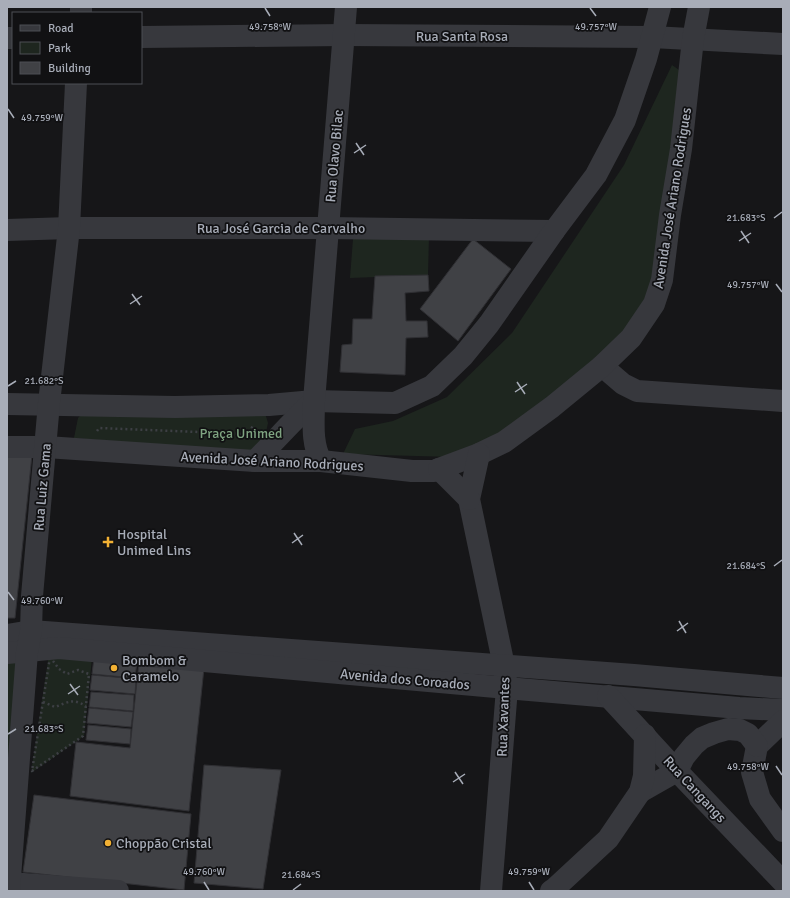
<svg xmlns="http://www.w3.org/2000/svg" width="790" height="898" viewBox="0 0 790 898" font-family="Signika,sans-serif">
	<rect width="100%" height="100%" fill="#161618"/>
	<g fill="#1e261f">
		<path d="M672,65l14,10 -38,231 -37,45 -119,91 -39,15 -110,-3 12,-25 38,-8 54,-24 65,-64 112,-168z"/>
		<path d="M429,236l-1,39 -78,3 3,-39z"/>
		<path d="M84,412l181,1 3,10 -3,14 -9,16 -182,-15 4,-20z"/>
		<path d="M49,654l43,4 -8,78 -53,37z"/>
		<path d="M7,660h16l-16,145z"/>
	</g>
	<g fill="#404145" stroke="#303034">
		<path d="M473,239l38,30 -53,72 -38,-32z"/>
		<path d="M428,275l1,16 -24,2 1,28h21l1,16 -22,1 -1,37 -65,-3 2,-27 10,-1 1,-25h19l3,-43z"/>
		<path d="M7,455h25l-17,163h-8z"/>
		<path d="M94,658l43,4 -2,16 -43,-4z"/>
		<path d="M139,662l65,6 -15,143 -119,-15 6,-54 54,6z"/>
		<path d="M92,675l44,4 -1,15 -45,-4z"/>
		<path d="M91,692l43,3 -1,16 -44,-4z"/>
		<path d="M89,708l44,4 -2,15 -44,-4z"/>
		<path d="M88,725l43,4 -1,15 -44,-4z"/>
		<path d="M204,765l77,5 -18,119 -69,-6z"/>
		<path d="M34,795l157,19 -7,76 -161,-18z"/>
	</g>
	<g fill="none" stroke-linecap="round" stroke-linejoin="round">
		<g stroke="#3d3f44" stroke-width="2.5" stroke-dasharray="2 3" stroke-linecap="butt">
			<path d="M97,431l2,-3 150,6 4,-9"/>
			<path d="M50,657l9,12 8,5 11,-4 11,4 -6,62 -51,35z"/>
			<path d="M43,702l12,5c14,-5 17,-9 31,-1"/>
		</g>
		<g stroke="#37383d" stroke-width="22">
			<path d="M81,13v-6"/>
			<path d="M141,37l203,-2 308,2 131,7"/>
			<path d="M7,38h6"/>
			<path d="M7,230l62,-2h259l226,3"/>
			<path d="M602,366l21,18 14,7 146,10"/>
			<path d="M7,404l168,3 94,-2 45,-4 81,2 37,-17 31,-30 26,-32 65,-93 42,-56 29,-55 21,-61 14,-52"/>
			<path d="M7,447h39l209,14h66l91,10h22l5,-2 40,-15 25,-12 48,-35 50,-41 29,-28 23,-34 8,-24 8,-65 11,-66 12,-110 6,-32"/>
			<path d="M479,454l-10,45 35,167 3,22 -16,203"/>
			<path d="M255,461c20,-20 38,-41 59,-60"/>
			<path d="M321,461c-10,-18 -7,-40 -7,-60l32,-394"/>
			<path d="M439,469l30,30"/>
			<path d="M7,635l24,-4 603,44 149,13"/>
			<path d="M7,653l52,-5 448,40 232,20 44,2"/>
			<path d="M608,696l69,75 106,111"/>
			<path d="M783,721l-26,25 -5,26 8,27 23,32"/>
			<path d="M640,792l37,-21 7,-14 10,-12 8,-7 12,-5 14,-4 12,1 8,4 9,12"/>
			<path d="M10,883l108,8"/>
			<path d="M9,891l18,-239 4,-21 1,-35 17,-193 20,-175 7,-145"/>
			<path d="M551,891l3,-2 54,-50 32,-47 4,-16 1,-41"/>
		</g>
	</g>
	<path fill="none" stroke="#a8adb8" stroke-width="1.5" d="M265,8l5,8M590,8l6,8M8,109l6,9M356,143l8,12M354,153l12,-8M774,218l8,-6M741,231l8,12M739,241l12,-8M776,284l6,8M132,294l8,11M130,304l12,-8M517,382l8,12M8,386l8,-5M515,392l12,-8M294,533l8,12M292,543l11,-8M774,566l8,-6M8,592l6,8M679,621l7,12M677,631l11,-8M70,684l8,11M68,694l12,-8M8,734l8,-5M776,766l6,9M455,772l8,12M453,782l12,-8M204,882l5,8M529,882l5,8M293,890l8,-6"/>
	<g fill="#f2b134" stroke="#111113" stroke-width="1.5">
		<path d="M106 536h4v4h4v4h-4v4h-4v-4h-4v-4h4z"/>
		<circle cx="114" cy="668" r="4"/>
		<circle cx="108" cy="843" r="4"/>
	</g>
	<g text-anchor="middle" stroke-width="3.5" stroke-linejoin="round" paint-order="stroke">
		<g font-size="14" fill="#a8adb8" stroke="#111113">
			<text x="462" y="41">Rua Santa Rosa</text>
			<text transform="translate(334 156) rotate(-85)" y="5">Rua Olavo Bilac</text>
			<text transform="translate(672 198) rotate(-81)" y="5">Avenida José Ariano Rodrigues</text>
			<text x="281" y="233">Rua José Garcia de Carvalho</text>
			<text transform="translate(272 461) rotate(3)" y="5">Avenida José Ariano Rodrigues</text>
			<text transform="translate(42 487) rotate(-85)" y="5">Rua Luiz Gama</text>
			<text transform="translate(405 679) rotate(5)" y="5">Avenida dos Coroados</text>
			<text transform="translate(503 717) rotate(-88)" y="5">Rua Xavantes</text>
			<text transform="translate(695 789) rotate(47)" y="5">Rua Cangangs</text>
		</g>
		<g font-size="14" fill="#7fa381" stroke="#111113">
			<text x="241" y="438">Praça Unimed</text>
		</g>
		<g font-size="14" fill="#a8adb8" stroke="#111113" text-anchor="start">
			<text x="117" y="539">Hospital<tspan x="117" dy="16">Unimed Lins</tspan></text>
			<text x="122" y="665">Bombom &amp;<tspan x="122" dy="16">Caramelo</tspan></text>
			<text x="116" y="848">Choppão Cristal</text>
		</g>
	</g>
	<g font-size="10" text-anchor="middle" fill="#a8adb8" stroke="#111113" stroke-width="3.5" stroke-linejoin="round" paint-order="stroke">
		<text x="270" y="30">49.758°W</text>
		<text x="596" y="30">49.757°W</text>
		<text x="42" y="121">49.759°W</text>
		<text x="746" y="221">21.683°S</text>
		<text x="748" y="288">49.757°W</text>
		<text x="44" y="384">21.682°S</text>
		<text x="746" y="569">21.684°S</text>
		<text x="42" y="604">49.760°W</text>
		<text x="44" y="732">21.683°S</text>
		<text x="748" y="770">49.758°W</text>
		<text x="204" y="875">49.760°W</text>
		<text x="529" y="875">49.759°W</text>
		<text x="301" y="878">21.684°S</text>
	</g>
	<rect width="790" height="898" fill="none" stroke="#a8adb8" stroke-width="16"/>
	<rect x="12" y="12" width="130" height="72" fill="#111113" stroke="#4d4f55"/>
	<rect x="20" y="25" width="20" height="6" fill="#37383d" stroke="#4d4f55"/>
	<text x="48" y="32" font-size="12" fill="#a8adb8">Road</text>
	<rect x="20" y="42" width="20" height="12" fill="#1e261f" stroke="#4d4f55"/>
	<text x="48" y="52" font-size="12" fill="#a8adb8">Park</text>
	<rect x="20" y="62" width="20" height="12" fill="#404145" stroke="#4d4f55"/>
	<text x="48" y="72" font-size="12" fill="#a8adb8">Building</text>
</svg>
